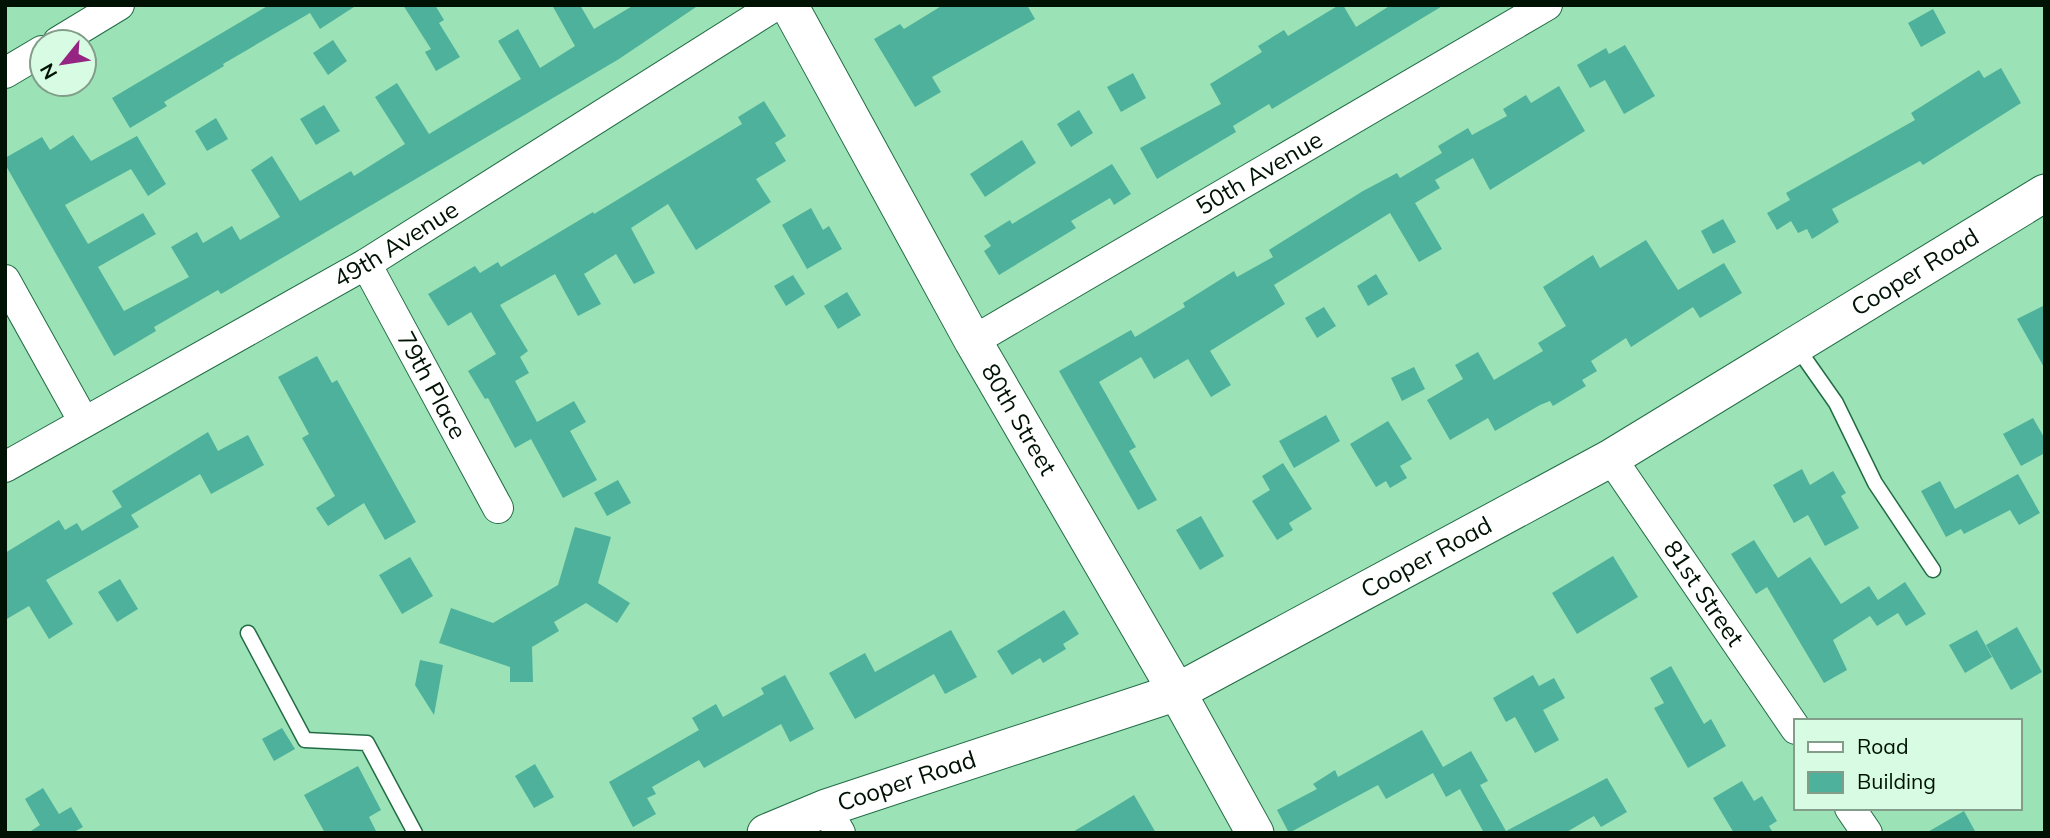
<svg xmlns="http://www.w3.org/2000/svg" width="2050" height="838" viewBox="0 0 2050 838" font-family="Mulish,sans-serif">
	<rect width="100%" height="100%" fill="#9be3b6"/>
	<g fill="#4db19b">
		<path d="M269,5h88l-37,24 -10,-16 -87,51 1,2 -60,36 3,4 -37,22 -18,-30z"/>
		<path d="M403,5h32l9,15 -5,3 21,34 -24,14 -11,-19 6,-3z"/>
		<path d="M552,5h28l14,24 40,-24h65l-80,54 -398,235 -3,-4 -64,37 2,4 -42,25 -109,-192v-6l37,-21 8,13 23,-15 18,26 46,-25 29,48 -18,12 -17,-27 -66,36 23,39 55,-31 13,21 -58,33 26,44 65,-34 -18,-30 26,-15 6,11 29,-17 8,14 40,-23 -29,-47 21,-14 28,45 51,-30 3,5 51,-32 -30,-47 22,-14 32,51 92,-55 -23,-38 20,-12 22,39 35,-22z"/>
		<path d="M943,5h84l8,14 -103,58 9,15 -26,15 -41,-68 26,-15 4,5z"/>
		<path d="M1339,5h4l13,22 35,-22h53l-172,104 -3,-5 -36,22 3,6 -79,47 -17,-31 81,-44 -11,-20 52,-32 -4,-6 26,-16 4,6z"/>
		<path d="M1933,9l13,24 -25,14 -13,-24z"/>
		<path d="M333,40l14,21 -19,14 -15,-22z"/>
		<path d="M1625,45l30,51 -31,18 -19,-34 -15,8 -13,-23 29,-17 3,6z"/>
		<path d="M2001,68l20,35 -98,62 -3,-4 -88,48 7,13 -27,17 -5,-10 -9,4 -7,-12 -14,9 -10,-17 23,-13 -4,-7 129,-73 -4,-7 68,-43 5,8z"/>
		<path d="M1133,73l13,25 -25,14 -14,-25z"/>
		<path d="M1559,86l26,45 -95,59 -17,-32 -38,22 5,8 -25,15 27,46 -23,13 -29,-49 -116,72 11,19 -75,47 21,34 -20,12 -23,-38 -34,20 -13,-22 -42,25 37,65 -7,4 28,49 -19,10 -79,-139 72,-41 4,7 50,-30 -2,-4 51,-32 3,6 36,-20 -4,-7 94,-59 34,-18 3,5 42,-25 -4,-7 30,-18 4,7 35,-19 -4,-7 23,-14 5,8z"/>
		<path d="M764,101l22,35 -11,7 11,18 -30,18 15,23 -75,48 -28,-46 -37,24 24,45 -21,11 -18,-30 -32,20 17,30 -23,12 -23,-42 -55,31 28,46 -8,6 9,16 -14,8 22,41 37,-21 12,21 -16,9 27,49 -34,18 -32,-59 -16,9 -27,-50 -3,1 -17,-28 28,-17 -25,-42 -23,14 -20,-32 47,-28 5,7 18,-11 3,5 92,-55 1,2 148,-90 -4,-7z"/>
		<path d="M324,105l16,26 -24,14 -16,-26z"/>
		<path d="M1079,110l14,23 -22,14 -14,-23z"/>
		<path d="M216,118l12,21 -21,12 -12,-20z"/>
		<path d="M1022,140l14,23 -51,34 -15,-23z"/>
		<path d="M1112,164l19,30 -17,11 -4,-7 -39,23 5,7 -77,47 -15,-24 7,-5 -7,-10 26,-16 2,4z"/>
		<path d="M811,208l12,22 6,-4 13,23 -35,20 -25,-44z"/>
		<path d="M1723,219l13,23 -23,12 -12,-23z"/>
		<path d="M1646,240l32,50 46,-27 18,30 -42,25 -7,-11 -62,40 -5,-9 -35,23 6,10 -15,9 4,6 -33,20 -3,-5 -10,4 -45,26 -7,-13 -38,22 -23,-40 36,-21 -8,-14 23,-13 16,28 49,-29 -5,-8 28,-17 -23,-39 50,-32 7,13z"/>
		<path d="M1376,274l12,20 -20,12 -11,-20z"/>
		<path d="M793,275l12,19 -19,12 -12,-20z"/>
		<path d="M847,292l14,23 -23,14 -14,-23z"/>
		<path d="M2045,305v64l-28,-50z"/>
		<path d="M1324,307l12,19 -19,12 -12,-20z"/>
		<path d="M317,356l15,27 5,-3 79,142 -31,18 -21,-37 -36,23 -12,-18 19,-12 -33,-58 7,-4 -31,-57z"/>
		<path d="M1414,367l11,22 -23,12 -11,-23z"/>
		<path d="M1326,415l14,26 -46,27 -15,-27z"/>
		<path d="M2033,418l12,21v14l-24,13 -18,-32z"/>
		<path d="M1388,421l24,38 -12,7 7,12 -17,10 -4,-7 -10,6 -26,-43z"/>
		<path d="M208,432l10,19 30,-16 16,30 -53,29 -11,-20 -69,41 8,12 -93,53 27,44 -24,15 -20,-33 -24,14v-67l54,-33 6,10 12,-7 5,8 40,-24 -10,-16z"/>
		<path d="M1283,463l29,46 -23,14 4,7 -16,10 -25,-39 18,-11 -8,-14z"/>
		<path d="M1802,469l8,16 23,-14 13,22 -5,3 18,32 -34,18 -17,-31 -14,8 -21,-38z"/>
		<path d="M2018,474l22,39 -21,12 -9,-15 -46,24 -3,-5 -15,8 -25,-46 19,-10 15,28z"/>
		<path d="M618,480l13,23 -24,13 -13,-23z"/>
		<path d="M1201,516l23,40 -24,14 -24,-40z"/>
		<path d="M575,527l36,10 -13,46 32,20 -13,20 -31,-20 -32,19 5,9 -27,16 1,35h-23v-15l-71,-24 12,-35 42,15 65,-38z"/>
		<path d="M1754,540l24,38 32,-21 31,47 28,-18 9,14 27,-18 21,32 -20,12 -8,-13 -21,13 -7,-10 -37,24 14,30 -23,13 -57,-96 -11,7 -25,-40z"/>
		<path d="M1613,556l25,41 -61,37 -25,-41z"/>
		<path d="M410,557l23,39 -31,18 -23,-39z"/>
		<path d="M120,579l18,30 -21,13 -19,-30z"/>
		<path d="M1064,610l15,24 -16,10 3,5 -23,14 -3,-5 -28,17 -15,-24z"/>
		<path d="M2017,627l25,45 -31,18 -25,-45z"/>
		<path d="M951,630l26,47 -32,17 -11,-20 -79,45 -26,-46 36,-20 10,19z"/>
		<path d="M1977,630l15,27 -27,16 -16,-28z"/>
		<path d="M420,660l23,5 -9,50 -19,-30z"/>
		<path d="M1671,666l33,58 7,-5 15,27 -38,22 -34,-60 10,-5 -14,-25z"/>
		<path d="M785,675l29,54 -24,13 -9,-18 -77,44 -5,-8 -47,27 4,7 -9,4 9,16 -23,13 -24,-45 90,-52 -7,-12 24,-14 7,13 41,-23 -3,-6z"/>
		<path d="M1533,675l6,11 15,-8 11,20 -22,12 16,30 -24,13 -20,-36 -9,5 -13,-24z"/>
		<path d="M282,728l13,21 -21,12 -12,-22z"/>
		<path d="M1422,730l21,37 28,-16 17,30 -8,4 26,46 101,-53 20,34 -26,15 -7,-11 -29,17h-81l-24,-44 -14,8 -13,-24 -47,26 -8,-14 -89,48 -12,-23 40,-21 -4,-5 22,-14 3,7z"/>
		<path d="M535,764l19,33 -20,11 -19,-32z"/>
		<path d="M358,766l23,44 -12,7 8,16h-52l-21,-38z"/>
		<path d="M1742,781l12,20 8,-5 15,25 -8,5 4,7h-39l-21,-35z"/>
		<path d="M43,788l16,26 12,-7 12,20 -11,6h-44l12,-8 -15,-26z"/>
		<path d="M1134,795l22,38h-85l42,-25z"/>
		<path d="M1964,811l12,22h-50z"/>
	</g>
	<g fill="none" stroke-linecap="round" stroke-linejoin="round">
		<defs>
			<g id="service">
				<path d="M1796,346l40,57 39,80 58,87"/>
				<path d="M248,633l57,107 62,3 48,90"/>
			</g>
			<g id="minor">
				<path d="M58,42l61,-37"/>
				<path d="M5,73l37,-22"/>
				<path id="s1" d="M366,264l132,244"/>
				<path d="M5,280l79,142"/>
				<path id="s2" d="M973,341l574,-336"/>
				<path id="s3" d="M1611,458l185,271"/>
				<path id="s4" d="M5,467l361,-203 410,-259"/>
				<path d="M826,808l14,25"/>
				<path d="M1850,808l17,25"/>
			</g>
			<g id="tertiary">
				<path id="s5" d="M789,5l184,336 204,351 78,141"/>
				<path id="s6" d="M766,833l60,-25 351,-116 434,-234 434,-265"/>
			</g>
		</defs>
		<use href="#service" stroke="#226c45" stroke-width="17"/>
		<use href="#minor" stroke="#226c45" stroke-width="32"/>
		<use href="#tertiary" stroke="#226c45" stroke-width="39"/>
		<use href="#service" stroke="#fff" stroke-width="14"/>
		<use href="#minor" stroke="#fff" stroke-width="30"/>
		<use href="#tertiary" stroke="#fff" stroke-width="37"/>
	</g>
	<g text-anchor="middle" stroke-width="6" stroke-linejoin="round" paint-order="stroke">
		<g font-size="24" fill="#001204" stroke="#d8fbe3">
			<text dy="8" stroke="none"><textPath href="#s2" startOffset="332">50th Avenue</textPath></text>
			<text dy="8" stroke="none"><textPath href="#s4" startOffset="450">49th Avenue</textPath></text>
			<text dy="8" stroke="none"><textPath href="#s6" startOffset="1284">Cooper Road</textPath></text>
			<text dy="8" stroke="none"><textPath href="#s1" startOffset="138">79th Place</textPath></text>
			<text dy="8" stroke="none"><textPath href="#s5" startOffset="474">80th Street</textPath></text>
			<text dy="8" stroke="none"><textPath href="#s6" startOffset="718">Cooper Road</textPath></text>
			<text dy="8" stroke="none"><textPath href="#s3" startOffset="164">81st Street</textPath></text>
			<text dy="8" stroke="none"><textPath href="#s6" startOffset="150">Cooper Road</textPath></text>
		</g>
	</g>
	<rect width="2050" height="838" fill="none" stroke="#001204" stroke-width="14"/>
	<rect x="1794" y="719" width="228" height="91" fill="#d8fbe3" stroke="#829e8a" stroke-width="2"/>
	<rect x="1808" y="742" width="35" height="10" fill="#ffffff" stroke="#829e8a" stroke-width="2"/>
	<text x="1857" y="754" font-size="21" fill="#001204">Road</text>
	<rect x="1808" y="772" width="35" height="21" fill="#4db19b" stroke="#829e8a" stroke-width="2"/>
	<text x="1857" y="789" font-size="21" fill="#001204">Building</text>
	<g transform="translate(63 63) rotate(240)"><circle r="33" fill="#d8fbe3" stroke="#829e8a" stroke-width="2"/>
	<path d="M0-5L12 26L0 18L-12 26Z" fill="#962482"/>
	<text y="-10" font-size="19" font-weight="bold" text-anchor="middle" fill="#001204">N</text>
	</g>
</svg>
